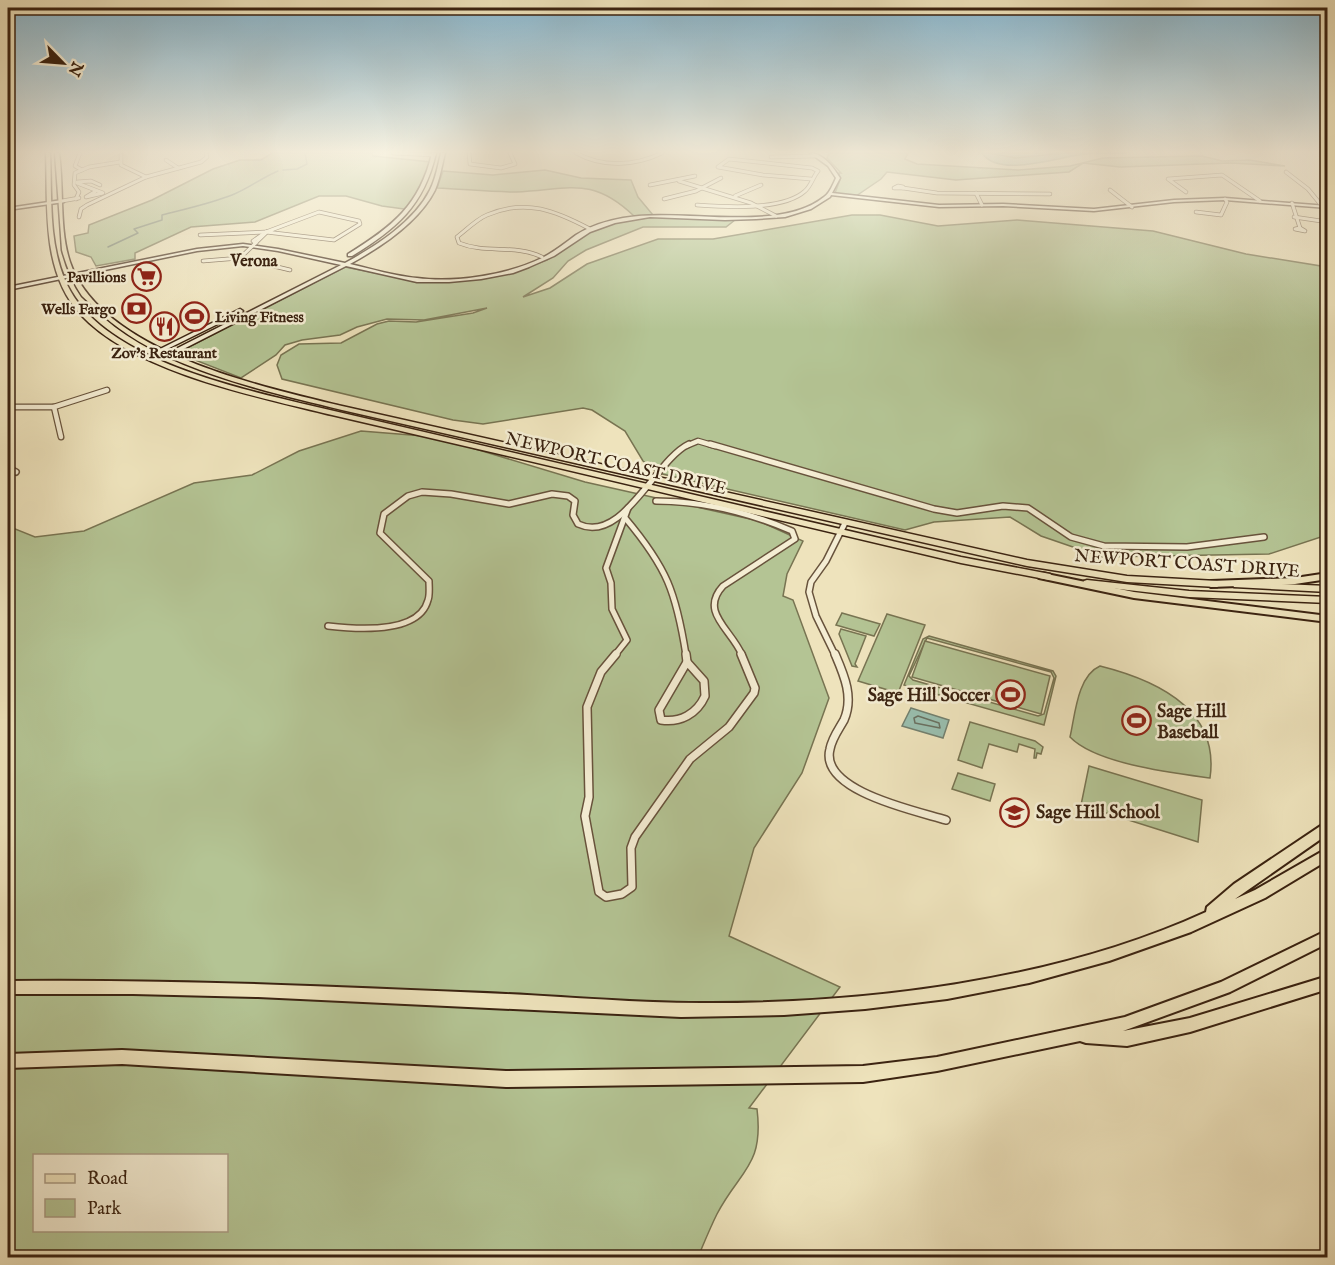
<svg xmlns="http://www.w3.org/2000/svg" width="1335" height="1265" viewBox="0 0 1335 1265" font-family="'IM FELL English',serif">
	<rect width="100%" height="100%" fill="#eee3bc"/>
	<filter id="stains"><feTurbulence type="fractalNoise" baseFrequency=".00333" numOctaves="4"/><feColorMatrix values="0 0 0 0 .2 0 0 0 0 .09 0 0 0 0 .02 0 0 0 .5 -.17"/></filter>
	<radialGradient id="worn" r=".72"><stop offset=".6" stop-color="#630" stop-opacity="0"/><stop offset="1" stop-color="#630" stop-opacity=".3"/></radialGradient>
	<g fill="#b4c494" stroke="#787452" stroke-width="1.5" fill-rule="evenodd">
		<path d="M272,153h100l1,3 58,6c-3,21 -10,34 -27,47l-22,-3 -36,-10h-27l-64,26 -64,5 -56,26v6l-39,7 -5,-9 -15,-5 -2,-16 14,-3 1,-8 63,-25 61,-31 27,-9h21z"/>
		<path d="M829,153h79l-3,6 12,5 101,6 52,-4 33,-8 99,-2 20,5 28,-1 35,6 -54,-3 -111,4 -37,-4 -14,9 -113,8 -69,-8 -6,7 -25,17 -21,-3 5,-13 -1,-7h2l-14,-15z"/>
		<path d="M545,170l36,8 50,2 7,17 15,18 -19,1c-43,-41 -65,-26 -118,-24 -26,0 -53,-3 -79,-4l6,-17 50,4z"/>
		<path d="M852,215h28l58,11 79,-6 136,11 93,23 81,13v268l-58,19 -167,3 -61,-21 -31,-19 -76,5 -29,8 -247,-57 -15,-12 -18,-30 -33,-21 -9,-2 -100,16 -30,-4 -171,-41 -5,-14 4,-10 18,-11 42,-1 36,-19 12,-3 27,1 57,-9 14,-5 -63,12 -37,-1 -30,8 -17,8 -38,5 -17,5 -9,10 -35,23 -64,-25 168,-86 67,13 26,2 73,-9 36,-13 44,-29 30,-10 44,-5 70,4 -9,7h-83l-57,23 -18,11 -15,17 -30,19 27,-9 37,-24 71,-25h55z"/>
		<path d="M361,431l75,6 149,45 174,39 44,20 -16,33 -4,22 10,4 36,98 -27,75 -48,75 -25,88 111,51 -91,121 8,1c7,57 -17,61 -40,105 -7,14 -13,29 -19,43h-690v-731l27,11 49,-6 110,-48 58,-8 47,-24zM34,1156h192v74h-192z"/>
		<path d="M842,613l38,11 -6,12 -38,-11z"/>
		<path d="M887,614l38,11 -27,68 -40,-12z"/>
		<path d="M841,629l25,7 -11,28 2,3 -5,-1 -13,-32z"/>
		<path d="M929,636l124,35 3,5 -12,49 -140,-40 19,-46zM927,638l124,34 3,6 -10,36 -6,2 -125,-36 -4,-4z"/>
		<path d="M925,641l125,35 -9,38 -129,-37z"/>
		<path d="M1100,666c56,14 120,43 110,112 -37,-5 -114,-14 -140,-41 5,-21 7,-61 30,-71z"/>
		<path d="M970,722l65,19 8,6 -2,7 -4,-1 -1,5h-2l1,-9 -16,-5 -2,8 -28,-8 -7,24 -24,-8z"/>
		<path d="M1089,766l113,34 -4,42 -117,-37z"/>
		<path d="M958,773l37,11 -5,17 -38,-12z"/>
	</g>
	<g fill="#99beae" stroke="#73806f" stroke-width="1.5">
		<path d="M982,153h145c-14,0 -28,0 -42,1 -24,2 -86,25 -103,-1z"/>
		<path d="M911,708l38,12 -6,18 -41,-12z"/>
	</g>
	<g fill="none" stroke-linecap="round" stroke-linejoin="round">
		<g stroke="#6a7060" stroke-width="1.5">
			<path d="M989,153l27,5 49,-5"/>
			<path d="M918,716l21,7 1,5 -25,-5 -1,-5z"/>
		</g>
		<g stroke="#73806f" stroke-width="1.5">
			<path d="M283,170l14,-1 10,-5 -2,-11"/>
			<path d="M108,247l30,-14 -4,-4 28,-9v-5c23,-6 47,-11 70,-20 16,-6 29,-17 46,-24"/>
		</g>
		<defs>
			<g id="street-far3">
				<path d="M80,153l-5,13 7,4"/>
				<path d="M121,153v12l25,12"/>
				<path d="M393,153l41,2"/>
				<path d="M469,153l1,11 31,4 14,-4 -5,-11"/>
				<path d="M576,153c27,15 59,13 86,0"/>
				<path d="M771,157l46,-1"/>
				<path d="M166,160l12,8"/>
				<path d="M1286,172l22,17 14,17"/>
				<path d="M679,181l72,22 25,13"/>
				<path d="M77,182l14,-1 9,4"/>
				<path d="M77,183l26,10 -17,4 10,-6"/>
				<path d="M650,185l45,-9"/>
				<path d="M898,186l5,1v1h-9z"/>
				<path d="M903,188l34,5 113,1"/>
				<path d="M1110,190l22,17"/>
				<path d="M1186,192l-18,-13 54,-4 38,26"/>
				<path d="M976,193l6,12"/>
				<path d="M735,196l26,-11"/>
				<path d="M76,199l3,-7 -5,-7 1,-12 14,-6 31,-5"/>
				<path d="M664,199l32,-8 25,-13"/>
				<path d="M62,201l17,-3"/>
				<path d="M1292,203l8,25"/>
				<path d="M697,205c28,2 86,6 108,-14 6,-5 8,-14 13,-20l-6,-3 -83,-9 -11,8 45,8 48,4"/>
				<path d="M319,212l40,9 1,3 -26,16 -68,-8z"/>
				<path d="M1196,212l25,3 6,-13 -2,-3"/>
				<path d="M79,217l2,-8 6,-4 59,-28 55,-15 6,-5 -1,-4"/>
				<path d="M1294,217l34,5"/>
				<path d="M1300,228l5,3 -10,-2z"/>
				<path d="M200,235l66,-3"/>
				<path d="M256,243l-3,-2 13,-9"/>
				<path d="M542,257c-27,-13 -56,-3 -83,-14l-2,-6c9,-7 20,-18 30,-22 39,-17 69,-4 103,14"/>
				<path d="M240,258l27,-26"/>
				<path d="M203,261l37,-3 50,12"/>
			</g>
			<g id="street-far2">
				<path d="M8,407h46l53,-17"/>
				<path d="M54,407l7,30"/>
				<path d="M686,446l12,-5 17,5"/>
			</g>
			<g id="street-far1">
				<path d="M710,444l224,65 23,4 46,-7 25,2 43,29 33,9 83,1 77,-10"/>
				<path d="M8,468l8,4"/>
				<path d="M656,501c46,0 94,12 136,30l3,8 -72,47c-24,26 8,43 19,69"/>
				<path d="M626,519c41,49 50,73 60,136"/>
				<path d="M328,626c26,3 91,9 100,-26 2,-5 1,-13 1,-19l-49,-48 4,-19 24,-18 14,-4 29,2 58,10 43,-10 16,2 7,5 -2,14 5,9c45,21 77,-64 111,-80"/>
				<path d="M615,655l12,-15 -15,-31 -1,-26 -5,-15 22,-60"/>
				<path d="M835,655l-19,-39 -7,-24 2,-10 15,-21 19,-38"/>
			</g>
			<g id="street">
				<path d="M616,654l-15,18 -14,35 2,90 -4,19 14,76 7,5 16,-3 10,-7 -1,-39 4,-11 55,-78 39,-32 25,-34 1,-5 -14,-34"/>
				<path d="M686,654l1,8"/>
				<path d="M835,654c9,21 19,43 9,66 -5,9 -12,18 -14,29 -11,42 87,62 116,71"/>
				<path d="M687,662l17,19 1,15c-8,18 -25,27 -44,24l-2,-10z"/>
			</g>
			<g id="secondary">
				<path d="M432,153h4c-12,53 -40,76 -84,103h-4v-2c44,-27 72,-49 84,-101z"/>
				<path d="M441,153h4c-3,12 -5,25 -10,37 -16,32 -54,57 -85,74 22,5 45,12 67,14 39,5 90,-3 125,-20 12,-6 23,-15 34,-23 14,-9 30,-14 47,-17 58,-11 155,16 201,-21 6,-4 9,-13 12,-19l-8,-12 -18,-13c14,1 23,14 30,25l-8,15 107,12 64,-1 91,5 80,-9 51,-2 103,8v2l-103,-8 -51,2 -80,9 -91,-5 -64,1 -108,-12 -1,2 -19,12 -26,8 -29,2 -31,1 -75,-3 -35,6 -25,9 -36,24 -25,11 -16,6 -32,6 -32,3h-32l-71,-16 -188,96 -3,-2 1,-1 185,-94 -63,-14 -35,-5 -46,5 -189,39v-3l189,-38 46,-5 35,5 67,14c31,-17 69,-41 85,-73 6,-12 8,-25 11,-37z"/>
				<path d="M62,200l2,1v1l-56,8v-2z"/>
				<path d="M240,309l3,2 -1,1 -91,45 -5,-1z"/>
			</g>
			<g id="primary">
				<path d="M46,153h4c2,41 -2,88 15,127 32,77 165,106 239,124l657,153 89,17 4,3 -4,3 -89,-17c-151,-36 -302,-71 -453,-107 -59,-14 -117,-27 -176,-41 -74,-18 -198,-43 -251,-100 -40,-43 -33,-108 -35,-162z"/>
				<path d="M55,153h4c5,35 0,76 11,109 31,90 190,124 272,144l685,154 100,16 90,5 4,3 -4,3 -90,-5 -100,-16 -685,-156c-80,-20 -187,-42 -247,-102 -4,-4 -9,-8 -13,-12 -9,-13 -16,-31 -20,-46z"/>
				<path d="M1087,580l102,11 139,6v6l-139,-6 -105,-12 -1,-2 1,-2z"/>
				<path d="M1237,582l91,4v6l-94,-5 -1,-2z"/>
			</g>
			<g id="highway">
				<path d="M1042,573l92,19 194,24v6l-194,-24 -95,-20 -2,-2 2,-2z"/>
				<path d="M1328,573v6l-33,5 -84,3 -5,-3 5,-3 84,-3z"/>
				<path d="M1328,821v13l-93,65 20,-9 73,-42v12l-63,38 -74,34 -82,29 -80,22 -82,16 -82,10 -81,6 -103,2 -423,-20 -125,-3h-125v-13c166,-2 332,6 498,13 65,3 130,9 195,9 164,1 355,-22 505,-91l1,-5 27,-23z"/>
				<path d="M1328,930v13l-98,49 -107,39 67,-13 138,-42v13l-138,43 -63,14 -41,-3 -6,-2 -143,30 -74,11 -357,5 -384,-23 -114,4v-14l114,-4 384,21 357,-5 74,-9 188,-40 96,-35z"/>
			</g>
		</defs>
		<use href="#street-far3" stroke="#68533c" stroke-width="4.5"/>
		<use href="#street-far2" stroke="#68533c" stroke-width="7"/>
		<use href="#street-far1" stroke="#68533c" stroke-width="8"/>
		<use href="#street" stroke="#68533c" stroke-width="10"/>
		<use href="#secondary" stroke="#3b2311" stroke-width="3"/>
		<use href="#primary" stroke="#3b2311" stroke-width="3"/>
		<use href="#highway" stroke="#3b2311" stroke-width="4"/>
		<use href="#street-far3" stroke="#f4edd3" stroke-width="3"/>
		<use href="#street-far2" stroke="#f4edd3" stroke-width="4.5"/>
		<use href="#street-far1" stroke="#f4edd3" stroke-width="5"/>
		<use href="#street" stroke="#f4edd3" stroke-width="7"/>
		<use href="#secondary" fill="#f4edd3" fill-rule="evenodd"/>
		<use href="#primary" fill="#eee3bc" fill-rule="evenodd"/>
		<use href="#highway" fill="#eee3bc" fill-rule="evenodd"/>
	</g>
	<linearGradient id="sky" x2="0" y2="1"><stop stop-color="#88b8d1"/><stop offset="0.46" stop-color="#f7f2e1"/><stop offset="1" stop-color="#f7f2e1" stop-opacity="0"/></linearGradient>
	<rect width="1335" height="330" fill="url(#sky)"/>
	<defs>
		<symbol id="supermarket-ring" viewBox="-11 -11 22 22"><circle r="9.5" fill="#f4edd3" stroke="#8f2418" stroke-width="1.5"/><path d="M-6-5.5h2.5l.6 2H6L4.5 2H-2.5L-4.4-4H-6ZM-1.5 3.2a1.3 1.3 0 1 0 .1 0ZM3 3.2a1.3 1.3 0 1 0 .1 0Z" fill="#8f2418"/></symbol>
		<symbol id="bank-ring" viewBox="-11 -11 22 22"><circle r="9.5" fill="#f4edd3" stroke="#8f2418" stroke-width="1.5"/><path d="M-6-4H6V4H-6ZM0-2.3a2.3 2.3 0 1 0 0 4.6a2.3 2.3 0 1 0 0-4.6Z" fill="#8f2418"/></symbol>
		<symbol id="stadium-ring" viewBox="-11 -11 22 22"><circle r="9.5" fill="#f4edd3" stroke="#8f2418" stroke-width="1.5"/><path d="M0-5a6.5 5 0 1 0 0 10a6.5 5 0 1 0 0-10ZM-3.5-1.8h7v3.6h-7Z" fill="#8f2418"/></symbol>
		<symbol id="restaurant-ring" viewBox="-11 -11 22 22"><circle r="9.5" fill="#f4edd3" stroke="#8f2418" stroke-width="1.5"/><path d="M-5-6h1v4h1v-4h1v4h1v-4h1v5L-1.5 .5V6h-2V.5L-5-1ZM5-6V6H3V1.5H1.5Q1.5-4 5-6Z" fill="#8f2418"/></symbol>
		<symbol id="school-ring" viewBox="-11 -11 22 22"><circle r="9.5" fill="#f4edd3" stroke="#8f2418" stroke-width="1.5"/><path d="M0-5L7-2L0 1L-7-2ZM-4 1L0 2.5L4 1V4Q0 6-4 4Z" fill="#8f2418"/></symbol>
	</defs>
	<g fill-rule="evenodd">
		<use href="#supermarket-ring" x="130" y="260" width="33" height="33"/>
		<use href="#bank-ring" x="120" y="292" width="33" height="33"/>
		<use href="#stadium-ring" x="178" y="300" width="33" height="33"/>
		<use href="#restaurant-ring" x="148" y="310" width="33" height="33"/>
		<use href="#stadium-ring" x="994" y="678" width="33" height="33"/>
		<use href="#stadium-ring" x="1120" y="704" width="33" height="33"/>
		<use href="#school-ring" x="998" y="796" width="33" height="33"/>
	</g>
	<g text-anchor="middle" stroke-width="5" stroke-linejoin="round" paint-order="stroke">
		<g font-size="15" font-weight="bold" fill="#3b2311" stroke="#f4edd3" text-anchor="end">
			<text x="126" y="282">Pavillions</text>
			<text x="116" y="314">Wells Fargo</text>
			<text x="215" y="322" text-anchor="start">Living Fitness</text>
			<text x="164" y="358" text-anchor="middle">Zov's Restaurant</text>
		</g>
		<g font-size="16" font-weight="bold" fill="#3b2311" stroke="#f4edd3">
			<text x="254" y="266">Verona</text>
		</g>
		<g font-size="18" fill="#3b2311" stroke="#f4edd3">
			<text transform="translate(616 463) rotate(13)" y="6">NEWPORT COAST DRIVE</text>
			<text transform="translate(1187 563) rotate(4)" y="6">NEWPORT COAST DRIVE</text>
		</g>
		<g font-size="18" font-weight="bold" fill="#3b2311" stroke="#f4edd3" text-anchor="start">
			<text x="990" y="701" text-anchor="end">Sage Hill Soccer</text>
			<text x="1157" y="717">Sage Hill<tspan x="1157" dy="21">Baseball</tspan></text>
			<text x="1036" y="818">Sage Hill School</text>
		</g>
	</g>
	<rect width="1335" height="1265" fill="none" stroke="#eee3bc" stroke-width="30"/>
	<rect x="9" y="9" width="1317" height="1247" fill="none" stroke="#3b2311" stroke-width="3"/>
	<rect x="15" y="15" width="1305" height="1235" fill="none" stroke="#3b2311" stroke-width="1.5"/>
	<rect x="33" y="1154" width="195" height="78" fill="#f4edd3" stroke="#aa9c85" stroke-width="1.5"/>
	<rect x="45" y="1174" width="30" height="9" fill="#eee3bc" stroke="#aa9c85" stroke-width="1.5"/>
	<text x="87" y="1184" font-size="18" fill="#3b2311">Road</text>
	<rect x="45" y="1199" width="30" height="18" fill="#b4c494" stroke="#aa9c85" stroke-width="1.5"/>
	<text x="87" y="1214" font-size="18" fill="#3b2311">Park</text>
	<g transform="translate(63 63) rotate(115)" stroke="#f4edd3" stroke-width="4.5" paint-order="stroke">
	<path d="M0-4.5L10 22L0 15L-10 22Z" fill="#3b2311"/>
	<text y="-9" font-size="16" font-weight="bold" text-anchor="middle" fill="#3b2311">N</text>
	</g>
	<rect width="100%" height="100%" filter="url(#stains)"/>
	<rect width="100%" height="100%" fill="url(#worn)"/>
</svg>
